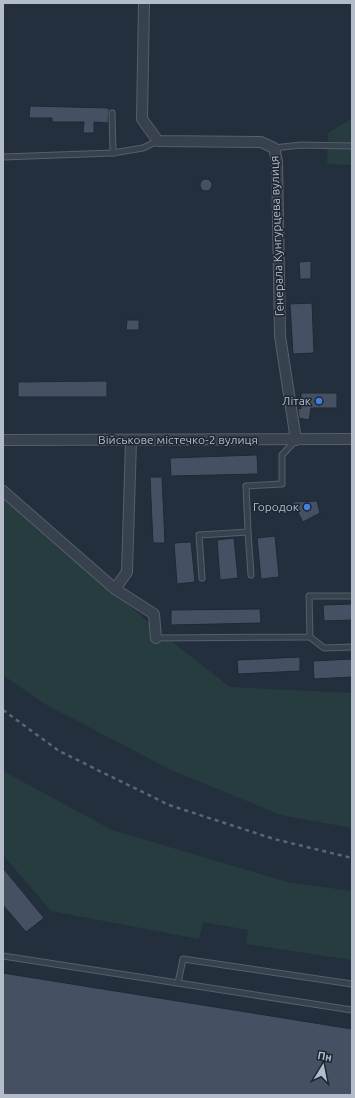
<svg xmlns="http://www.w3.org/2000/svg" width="355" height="1098" viewBox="0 0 355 1098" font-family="Ubuntu,sans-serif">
	<rect width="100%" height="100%" fill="#242f3e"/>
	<g fill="#263c3f">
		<path d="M352,118v47l-25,-1 1,-31z"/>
		<path d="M3,492l155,139 72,56 122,6v135l-71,-13 -110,-45 -128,-67 -40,-28z"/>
		<path d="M3,771l109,59 175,52 65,9v69l-106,-16 2,-14 -45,-8 -4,17 -148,-28 -48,-56z"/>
	</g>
	<g fill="#455162" stroke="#1f2835">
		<path d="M30,106l79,2 -1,15 -14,-1v11h-11l1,-11h-32v-4h-23z"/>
		<circle cx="206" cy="185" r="6"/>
		<path d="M311,261v18h-11l-1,-17z"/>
		<path d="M312,303l2,50 -21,1 -3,-50z"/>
		<path d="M127,320h12v10h-13z"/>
		<path d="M107,381v16h-89v-15z"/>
		<path d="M301,393h36v15h-26l-2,12 -10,-2 -1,-10 3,1z"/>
		<path d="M257,455l1,19 -87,2 -1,-18z"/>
		<path d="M150,477h12l3,66h-12z"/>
		<path d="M317,501l3,12 -17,9 -11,-20z"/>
		<path d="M275,536l4,41 -18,2 -4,-41z"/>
		<path d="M234,538l4,40 -18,2 -3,-40z"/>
		<path d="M191,542l4,40 -18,2 -3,-41z"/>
		<path d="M352,604v16l-28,1 -1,-16z"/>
		<path d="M260,609l1,14 -90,2v-15z"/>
		<path d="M300,657v14l-62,3 -1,-14z"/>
		<path d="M352,659v18l-38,2 -1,-18z"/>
		<path d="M3,868l41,50 -18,14 -23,-27z"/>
		<path d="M3,973l349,56v66h-349z"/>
	</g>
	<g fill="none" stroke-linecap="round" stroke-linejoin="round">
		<defs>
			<g id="lane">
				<path d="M112,113l1,40"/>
				<path d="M274,148l27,-3 51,1"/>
				<path d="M3,157l110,-4 30,-5 15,-7"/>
				<path d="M248,532l3,43"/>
				<path d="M202,578l-3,-43 49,-3 -2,-46 36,-2v-29l14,-15"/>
				<path d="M310,637l14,11 28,-1"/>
				<path d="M156,638l154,-1 -1,-41h43"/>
				<path d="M3,956l349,54"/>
				<path d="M178,983l5,-24 169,25"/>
			</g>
			<g id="street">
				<path d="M144,3l-2,116 16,22 103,1 13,6 3,13 3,175 16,104"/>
				<path d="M3,440l349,-1"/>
				<path d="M3,491l112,98 12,-17 4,-131"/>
				<path d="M115,589l39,25 2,24"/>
			</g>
		</defs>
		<use href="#lane" stroke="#565f6c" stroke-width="7"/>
		<use href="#street" stroke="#565f6c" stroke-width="12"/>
		<use href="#lane" stroke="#38414e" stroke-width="5"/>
		<use href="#street" stroke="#38414e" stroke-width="10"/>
		<path stroke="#5a6575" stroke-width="2.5" stroke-dasharray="4 4" stroke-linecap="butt" d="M3,710l56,41 110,54 105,34 78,19"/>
	</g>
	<g fill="#3f7fe0" stroke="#1d2633" stroke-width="1.5">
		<circle cx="319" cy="401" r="4"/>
		<circle cx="307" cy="507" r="4"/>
	</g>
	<g text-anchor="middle" stroke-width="3" stroke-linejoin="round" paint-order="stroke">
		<g font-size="12" fill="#b4bcc9" stroke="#1d2633">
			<text transform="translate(277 236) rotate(-92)" y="4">Генерала Кунгурцева вулиця</text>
			<text x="178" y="444">Військове містечко-2 вулиця</text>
		</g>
		<g font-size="12" fill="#b4bcc9" stroke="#1d2633" text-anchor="end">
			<text x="311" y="405">Літак</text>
			<text x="299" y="511">Городок</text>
		</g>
	</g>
	<rect width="355" height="1098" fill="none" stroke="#b4bcc9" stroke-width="8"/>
	<g transform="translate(323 1066) rotate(10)" stroke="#1d2633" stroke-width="3" paint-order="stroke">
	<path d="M0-3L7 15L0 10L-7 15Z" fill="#b4bcc9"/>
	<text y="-6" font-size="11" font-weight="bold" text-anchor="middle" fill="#b4bcc9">Пн</text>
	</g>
</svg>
